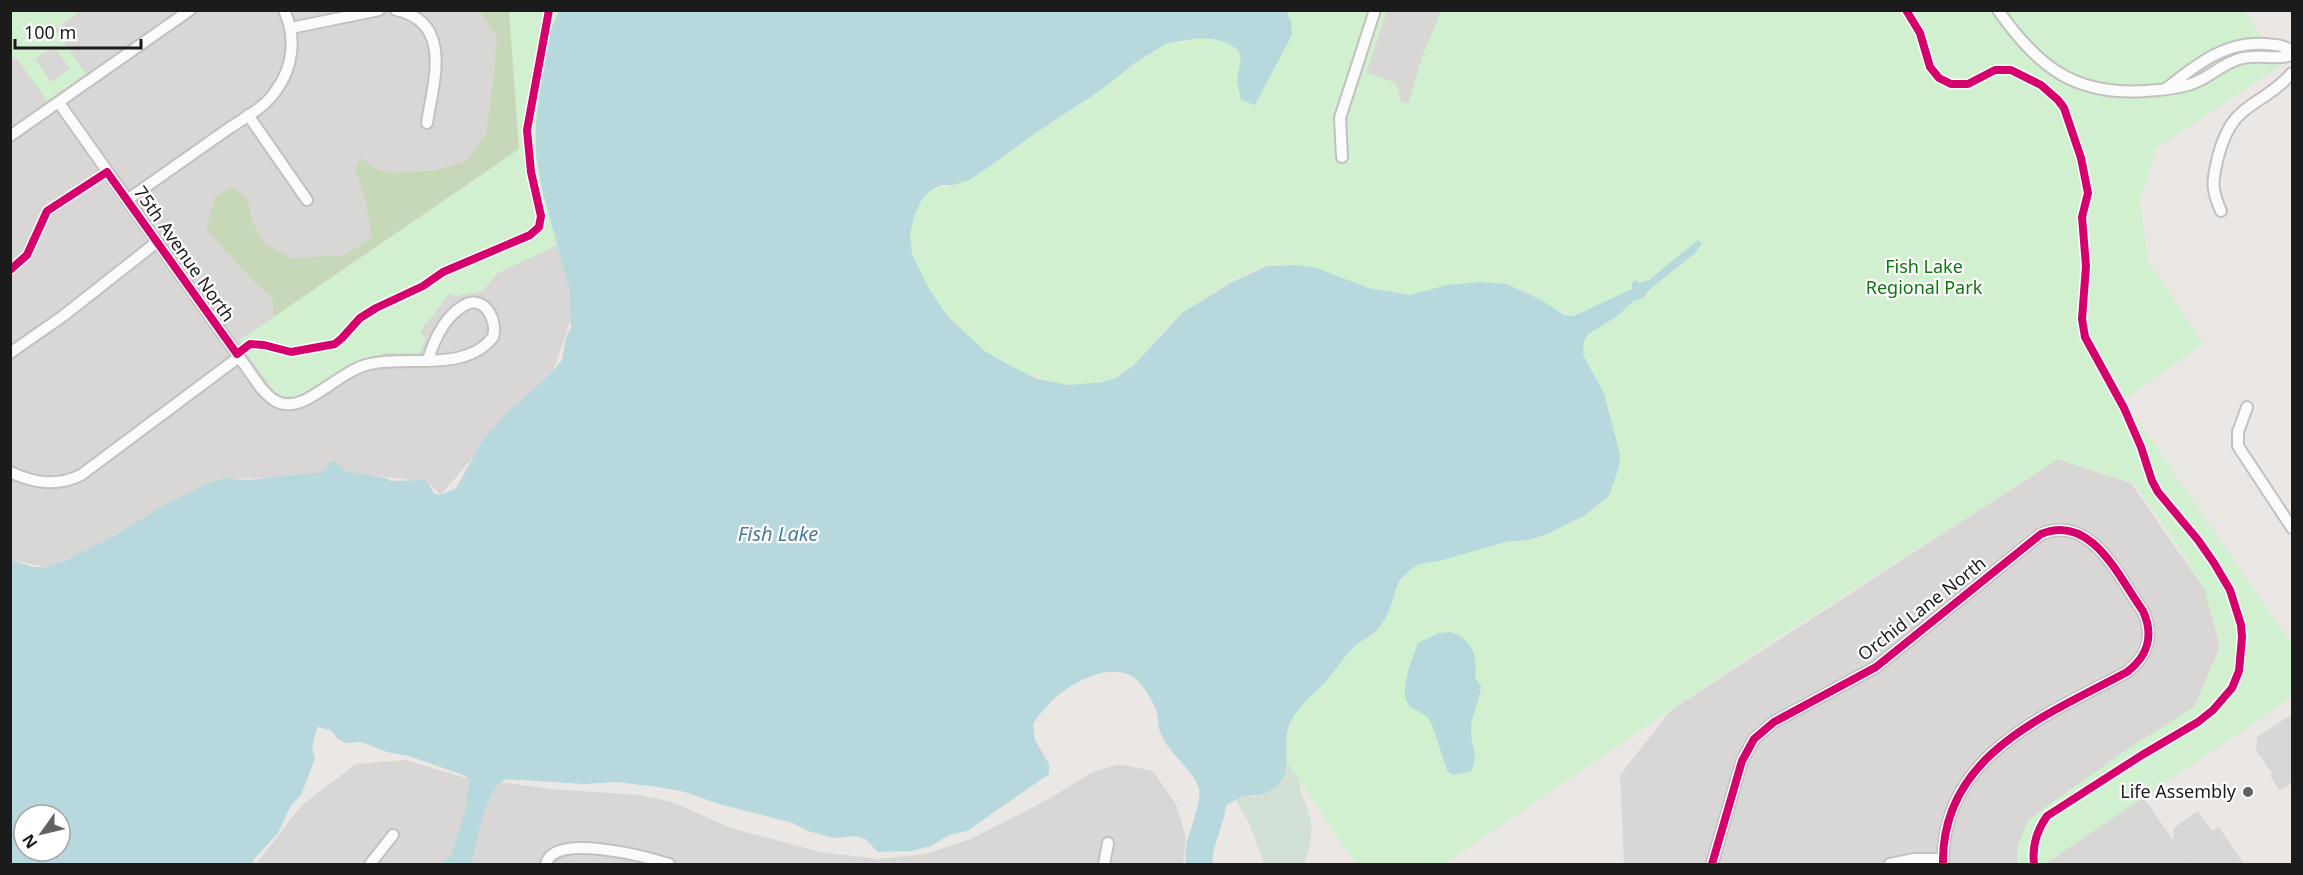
<svg xmlns="http://www.w3.org/2000/svg" width="2303" height="875" viewBox="0 0 2303 875" font-family="'Noto Sans',sans-serif">
	<rect width="100%" height="100%" fill="#eae7e4"/>
	<g fill="#d9d7d5">
		<path d="M10,11h499l10,138 -279,191 6,12 28,39 50,-10 34,-21 29,-7 33,-1 -1,-20 32,-40 3,4 29,-5 13,-17 61,-29 11,39 3,35 -18,52 -34,32 -78,92 -13,-13 -61,-7 -137,4 -44,15 -74,43 -39,20 -28,10 -34,-7z"/>
		<path d="M2058,459l73,24 74,107 15,57 -26,60 -51,90 47,67h-566l-4,-89 51,-65z"/>
		<path d="M406,760l56,17 89,12 88,6 33,7 59,26 89,24 58,7 48,-5 47,-16 74,-38 44,-27 28,-9 34,7 23,33 10,34 -3,26h-927l46,-59 54,-41z"/>
	</g>
	<path fill="#c7d8b9" d="M480,11h79l-4,7 -19,106 -84,166 -32,42 6,6 -6,15h-33l-29,7 -83,-38 -3,-25 -20,-17 -46,-51 9,-33 18,-9 15,13 4,21 13,23 27,14 53,-3 27,-18 -7,-38 -10,-30 6,-12 14,12 20,4 41,-3 29,-8 21,-28 6,-45 5,-52z"/>
	<path fill="#d2e0d6" d="M1288,763l12,14c-1,20 7,24 10,41 4,16 -1,32 -6,46h-40l-14,-39 -14,-25 5,-3h13z"/>
	<g fill="#d1f0cf">
		<path d="M11,11h70l-26,18 31,45 -39,27 -31,-44 -5,3z"/>
		<path d="M509,11h50l-10,23 -7,41 -6,49v31l21,90 -61,29 -13,17 -29,5 -4,-3 -30,39 6,6 -6,15h-33l-29,7 -62,37 -13,-1 -9,-5 -28,-39 -6,-12 279,-191z"/>
		<path d="M1286,11h958l37,55 -125,82 -16,53 8,59 55,84 -79,56 168,245v52l-247,167h-28v-16l12,-29 100,-71 65,-41 27,-61 -17,-58 -33,-52 -37,-52 -76,-25 -308,197 -306,208h-88l-68,-101c-5,-27 2,-47 21,-67 5,-6 12,-9 17,-15 11,-11 19,-25 30,-36 6,-6 17,-9 22,-16 19,-26 16,-68 58,-67l73,-21 20,-1 40,-16 27,-17 24,-53 -16,-61 -21,-38 1,-14 4,-7 28,-17 19,-17 10,-3 4,-7 46,-37 -26,12 -36,24 -59,27c-19,-2 -44,-26 -66,-31 -11,-3 -60,2 -74,4 -8,1 -16,6 -24,6 -5,0 -12,-3 -18,-3 -8,-2 -16,-2 -24,-5 -34,-9 -65,-29 -101,-21 -28,6 -85,45 -104,65 -11,13 -20,27 -33,37 -31,25 -78,19 -111,2 -37,-19 -60,-37 -83,-71 -20,-28 -37,-65 -16,-97 12,-18 22,-12 37,-19 21,-10 40,-21 58,-35 28,-21 58,-38 87,-59 17,-12 32,-25 50,-36 5,-3 10,-8 15,-10 16,-6 69,-10 74,13 1,6 -3,17 -4,24l18,25 37,-70 -1,-14z"/>
	</g>
	<g fill="#d8d7d5">
		<path d="M1387,11h54l-17,41 -16,51 -7,-1 -5,-19 -30,-10z"/>
		<path d="M54,46l16,23 -19,13 -16,-23z"/>
		<path d="M2292,714v69l-13,8 -9,-16 2,-2 -16,-22 1,-14z"/>
		<path d="M2198,811l14,20 7,-4 25,37h-54l-17,-24 1,-12z"/>
	</g>
	<g fill="#b7d8dd" fill-rule="evenodd">
		<path d="M559,11h727l5,10 1,14 -37,70 -14,-5 -4,-20 4,-23 -4,-8 -11,-7 -12,-3 -15,-1 -32,5 -32,20 -34,27 -61,40 -70,50 -17,5h-11l-11,5 -9,9 -8,17 -4,19 2,19 17,35 20,29 36,33 22,13 30,15 32,6 34,-3 13,-4 17,-12 49,-53 50,-31 35,-16 31,-1 18,3 53,20 41,7 37,-10 33,-3 27,2 34,16 23,15 10,1 58,-27v-5l2,-4 6,3 9,-3 49,-40 4,3 -7,10 -46,37c-4,6 -6,10 -14,10l-19,17 -28,17 -4,7 -1,14 21,38 16,61 -1,13 -10,29 -25,20 -37,18 -18,6 -20,1 -73,21c-17,0 -24,5 -35,17 -5,7 -6,14 -8,21 -3,10 -8,20 -15,29 -5,7 -15,10 -22,16 -11,10 -19,24 -29,35 -14,16 -25,21 -36,41 -11,22 4,47 -14,65 -10,9 -22,9 -34,11 -6,1 -12,6 -17,8 -2,21 -13,38 -14,59h-26c0,-5 -1,-12 0,-18 3,-13 16,-45 13,-58 -6,-18 -26,-31 -35,-48 -8,-14 -4,-17 -8,-30 -3,-9 -11,-21 -17,-28 -24,-26 -74,3 -92,24 -5,5 -10,12 -14,18l2,16 14,24v10l-82,57 -18,4 -18,11 -20,5 -33,1 -13,-13 -10,-3 -21,2 -26,-7 -15,-8 -74,-19 -34,-12 -27,-5 -42,-5 -31,2 -79,-5c-21,7 -30,66 -34,85h-31l10,-9 15,-46 3,-26 -3,-7 -57,-20 -22,-4 -26,-10 -15,1 -8,-4 -7,-9 -14,-3 -5,20 3,12 -14,36 -10,10 -13,28 -24,26 -3,5h-240v-304l22,7h11l20,-6 48,-24 50,-31 46,-23 18,-5 22,2 74,-8 8,-10 6,-1 7,10 43,7 5,3 33,-1 5,3 5,11 7,1 15,-7 27,-48 19,-22 51,-47 9,-11 4,-23 5,-9 -2,-39 -26,-96 -7,-38v-31l6,-49 7,-41zM24,815h36v36h-36z"/>
		<path d="M1450,632c23,7 28,25 25,46l6,8c-1,15 -11,30 -10,47 1,16 8,21 0,38l-18,4 -5,-3c-5,-12 -14,-45 -19,-53 -5,-7 -14,-8 -19,-13 -13,-12 3,-49 8,-63l21,-10z"/>
	</g>
	<g fill="none" stroke-linecap="round" stroke-linejoin="round">
		<defs>
			<g id="minor">
				<path d="M396,10c58,12 37,73 31,113"/>
				<path d="M1998,10c39,56 76,86 148,81 14,-1 31,-2 45,-7 17,-5 30,-20 48,-25 18,-6 36,2 53,-4"/>
				<path d="M291,28l88,-18"/>
				<path d="M2167,88c30,-24 59,-47 98,-44 11,1 18,1 27,7"/>
				<path d="M59,103l202,285c9,10 17,18 31,16 22,-2 52,-35 78,-40 39,-9 95,9 123,-27 5,-18 -10,-44 -30,-31 -18,11 -29,34 -35,54"/>
				<path d="M248,115l59,85"/>
				<path d="M10,136l180,-126"/>
				<path d="M1342,157l-2,-39 35,-108"/>
				<path d="M127,200c34,-24 68,-48 101,-71 16,-11 36,-21 47,-37 18,-24 22,-54 9,-82"/>
				<path d="M2221,211c-10,-22 -9,-30 -3,-54 15,-58 41,-47 74,-84"/>
				<path d="M10,353l53,-37 94,-74"/>
				<path d="M2247,407l-9,25v14l54,82"/>
				<path d="M10,472c24,11 47,15 71,3l158,-118"/>
				<path d="M370,864l23,-29"/>
				<path d="M546,864c8,-32 101,-7 123,0"/>
				<path d="M1104,864l4,-21"/>
				<path d="M1712,864l30,-103 12,-22 20,-17 102,-55 165,-133c51,-21 78,44 102,77 11,24 5,45 -16,61 -82,44 -186,83 -184,192"/>
				<path d="M1890,864l24,-5h29"/>
			</g>
		</defs>
		<use href="#minor" stroke="#c2c1c0" stroke-width="14"/>
		<use href="#minor" stroke="#fcfbfb" stroke-width="10"/>
		<defs>
			<g id="cycleway">
				<path d="M1906,10l14,23 10,34 9,11 12,6h17l27,-14h16l30,15 17,15 6,8 17,50 7,35 -6,24 4,49 -4,53 3,18 39,71 17,39 11,34 6,11 40,48 16,23 16,27 11,35 1,12 -3,34 -7,17 -19,22 -15,12 -56,33 -95,61c-10,14 -15,31 -13,48"/>
				<path d="M10,270l17,-15 20,-44 60,-39 130,182 13,-10 14,1 27,7 44,-8 7,-6 18,-20 16,-10 47,-22 20,-14 87,-37 9,-8 2,-11 -10,-44 -4,-42 22,-120"/>
				<path d="M1712,864l30,-103 12,-22 20,-17 102,-55 165,-133c51,-21 78,44 102,77 11,24 5,45 -16,61 -82,44 -186,83 -184,192"/>
			</g>
		</defs>
		<use href="#cycleway" stroke="#fff" stroke-width="11"/>
		<use href="#cycleway" stroke="#d6006c" stroke-width="8"/>
	</g>
	<circle fill="#636261" stroke="#fff" stroke-width="2" cx="2248" cy="792" r="6"/>
	<g text-anchor="middle" stroke-width="4.5" stroke-linejoin="round" paint-order="stroke">
		<g font-size="18" fill="#1b1b1b" stroke="#fff">
			<text transform="translate(184 254) rotate(55)" y="6">75th Avenue North</text>
			<text transform="translate(1922 609) rotate(-38)" y="6">Orchid Lane North</text>
		</g>
		<g font-size="18" fill="#0d760e" stroke="#fff">
			<text x="1924" y="273">Fish Lake<tspan x="1924" dy="21">Regional Park</tspan></text>
		</g>
		<g font-size="18" fill="#1b1b1b" stroke="#fff" text-anchor="end">
			<text x="2236" y="798">Life Assembly</text>
		</g>
		<g font-size="20" font-style="italic" fill="#477ba0" stroke="#fff">
			<text x="778" y="541">Fish Lake</text>
		</g>
	</g>
	<rect width="2303" height="875" fill="none" stroke="#1b1b1b" stroke-width="24"/>
	<g transform="translate(42 833) rotate(236)"><circle r="28" fill="#ffffff" stroke="#a4a4a4" stroke-width="1.5"/>
	<path d="M0-4.5L10 22L0 15L-10 22Z" fill="#636261"/>
	<text y="-9" font-size="16" font-weight="bold" text-anchor="middle" fill="#1b1b1b">N</text>
	</g>
	<path d="M15 39v9h126v-9" fill="none" stroke="#1b1b1b" stroke-width="3"/>
	<text x="24" y="39" font-size="18" fill="#1b1b1b" stroke="#ffffff" stroke-width="4.5" paint-order="stroke">100 m</text>
</svg>
